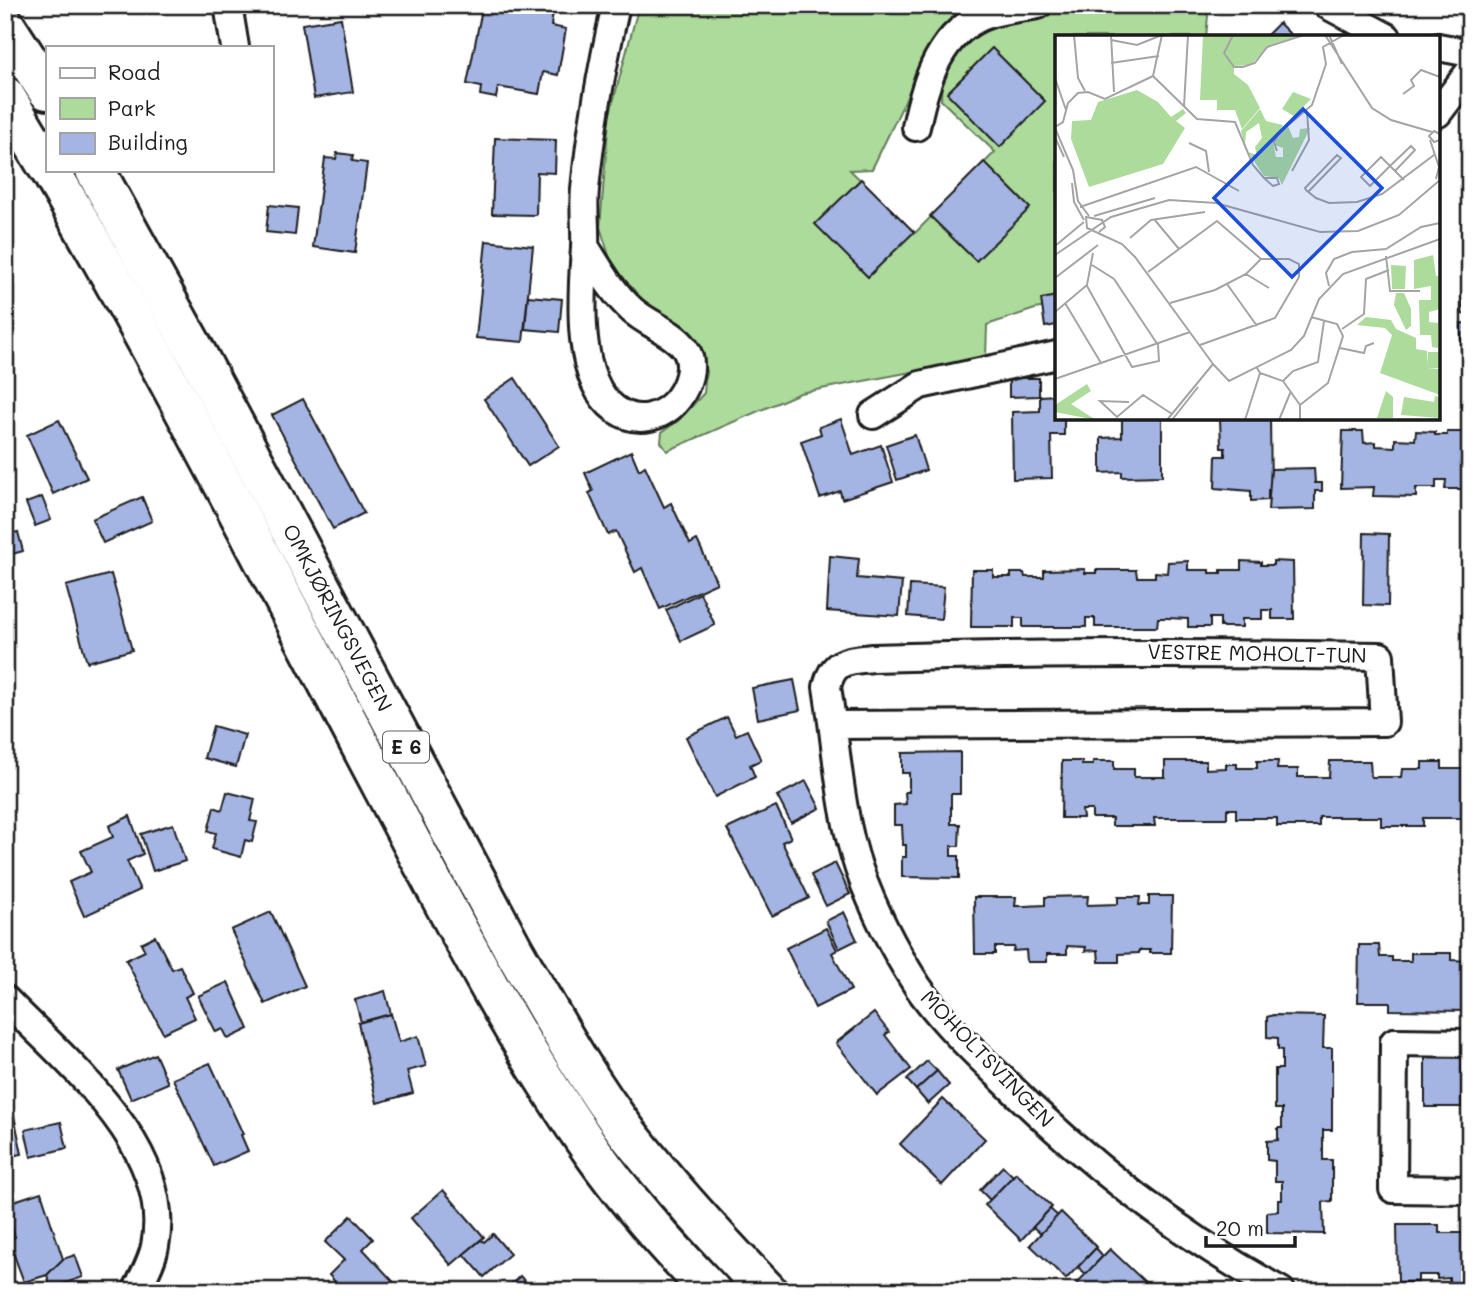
<svg xmlns="http://www.w3.org/2000/svg" width="1475" height="1296" viewBox="0 0 1475 1296" font-family="Mali,sans-serif">
	<rect width="100%" height="100%" fill="#fff"/>
	<filter id="ink" filterUnits="userSpaceOnUse"><feTurbulence type="fractalNoise" baseFrequency=".0143" numOctaves="2"/><feDisplacementMap in="SourceGraphic" scale="14" xChannelSelector="R" yChannelSelector="G"/><feConvolveMatrix kernelMatrix="1 2 1 2 8 2 1 2 1" color-interpolation-filters="sRGB"/></filter>
	<g filter="url(#ink)">
		<path fill="#acdb9b" stroke="#647c5c" stroke-width="2" d="M639,5h343l-49,38 -61,126 -22,1 65,63 80,-81 -54,-52c1,-10 -1,-23 2,-32 2,-4 7,-10 9,-13 40,-55 185,-50 249,-50l7,11 -2,21h-149v268l-22,4 -48,16 -1,33 -186,35 -133,58 -6,-9 1,-10 16,-11 26,-28 2,-22 -9,-26 -23,-26 -31,-18 -31,-36 -12,-38 9,-110z"/>
		<g fill="#a4b5e4" stroke="#1c1c1c" stroke-width="2">
			<path d="M480,5h74l-3,21 15,3 -8,46 -15,-3 -4,22 -41,-7 -2,11 -16,-3 1,-8 -14,-3 14,-70 -2,-1z"/>
			<path d="M341,18l12,74 -39,6 -12,-74z"/>
			<path d="M1279,23l14,14h-28z"/>
			<path d="M992,48l53,53 -45,46 -53,-54z"/>
			<path d="M495,138l61,2 -1,33 -18,-1 -1,43 -44,-1z"/>
			<path d="M337,153l16,2 -1,6 15,2 -12,90 -42,-6 12,-89 11,1z"/>
			<path d="M984,162l46,46 -54,53 -46,-45z"/>
			<path d="M861,179l53,53 -46,45 -53,-53z"/>
			<path d="M269,205l29,3 -3,27 -29,-3z"/>
			<path d="M486,241l47,5 -10,96 -47,-4z"/>
			<path d="M1463,280h7v44h-3v-9l-5,-1z"/>
			<path d="M528,296l34,3 -3,33 -34,-3z"/>
			<path d="M1057,296v29l-12,2 -4,-28z"/>
			<path d="M1461,323l9,1v43h-3v-10h-6z"/>
			<path d="M515,378l44,68 -31,20 -44,-67z"/>
			<path d="M1009,378h30v18l-30,1z"/>
			<path d="M1057,395v23h7v17h-13l1,43 -39,1 -1,-67 28,-1v-15z"/>
			<path d="M303,399l61,114 -31,16 -61,-114z"/>
			<path d="M1122,418h40v58l-40,1v-5l-21,1v-35l21,-1z"/>
			<path d="M1220,418h50l1,72h-3v10l-17,1v-10l-36,-3 1,-32h9v-8h-4z"/>
			<path d="M841,419l12,36 28,-10 12,37 -51,17 -2,-8 -20,7 -19,-57 20,-7 -2,-7z"/>
			<path d="M59,420l28,58 -34,16 -26,-59z"/>
			<path d="M1468,424h2v56h-2v9h-23l1,-9h-10v8h-20v9l-43,-1 1,-9 -33,1 2,-57h20l1,12 12,-1v4l19,1v-8l20,1 1,-9 19,1v3h12v-3h21z"/>
			<path d="M915,435l11,35 -29,10 -11,-35z"/>
			<path d="M631,451l8,19 6,-4 19,41 7,-4 19,41 7,-4 20,43 -57,26 -18,-41 -7,4 -19,-41 -8,4 -19,-42 4,-2 -8,-18z"/>
			<path d="M1314,468l1,15h7v8h-7v18l-47,1 3,-41z"/>
			<path d="M42,497l9,23 -16,6 -9,-23z"/>
			<path d="M142,497l10,24 -49,22 -11,-24z"/>
			<path d="M18,532l5,19 -18,5v-21z"/>
			<path d="M1364,533l25,1 -1,72 -25,-1z"/>
			<path d="M830,556l29,3 -2,19 45,4 -3,34 -72,-5z"/>
			<path d="M1188,561v9h21v3h12v-3h20v-9l20,1v3h12v-4l20,1 1,57h-22v-9h-10v9h-20v8h-22v-9h-10v9h-22v-8l-21,-1h-9l-1,9h-62v-9h-9v9h-63v-9h-9v9h-43l1,-57h21v7h18v-4h13l1,4h19v-7l41,-1v4h11v-3h40l1,7h18v-5l12,1 1,-11z"/>
			<path d="M111,574l21,76 -45,12 -21,-76z"/>
			<path d="M910,585l34,2 -3,32 -33,-3z"/>
			<path d="M700,593l15,32 -34,16 -15,-31z"/>
			<path d="M794,680l6,30 -42,9 -6,-31z"/>
			<path d="M727,717l9,18 11,-5 14,30 -11,5 5,12 -40,20 -29,-60z"/>
			<path d="M213,726l32,9 -9,32 -32,-9z"/>
			<path d="M960,752v42h-9v30h9l-1,22h-8v10h8v22l-57,-1v-20h4v-12h-3l-1,-20h-8v-20l12,-1 -1,-12h4v-19h-7v-20z"/>
			<path d="M1062,761h20v4h11v-4h21v8h20v8h31v-16h41v8l20,-1v-4h11v4h20v-7h21l-1,8h21v8h31l1,-16h40l1,16h30l1,-8h20v-7h20v7h28v41h-7v8h-40v8h-42v-9h-62v9h-42v-8h-41v-9h-9v9h-73l1,8h-43v-8h-20v-8h-10l1,8h-22z"/>
			<path d="M806,781l14,27 -29,15 -14,-27z"/>
			<path d="M227,792l28,7 -5,22 7,1 -5,20 -7,-2 -4,17 -29,-8 4,-16 -8,-2 6,-24 8,3z"/>
			<path d="M776,806l15,32 -9,4 27,56 -37,18 -45,-87z"/>
			<path d="M130,816l13,38 -16,7 13,29 -56,26 -15,-34 22,-10 -10,-21 32,-14 -4,-11z"/>
			<path d="M173,824l12,37 -32,10 -12,-37z"/>
			<path d="M835,863l15,31 -24,12 -15,-31z"/>
			<path d="M1088,896l-1,9 31,-1v-7h22l-1,8h10v-9h23l-1,57h-21v-3h-11v3l-20,1v8h-20l-1,-12 -13,1 1,-4 -19,-1v8h-20v8h-20l-1,-12 -13,1 1,-4h-19v7h-20l-1,-57h42l-1,9h10l20,-1v-8z"/>
			<path d="M271,912l34,74 -40,18 -34,-74z"/>
			<path d="M844,912l13,28 -18,9 -13,-28z"/>
			<path d="M826,928l11,22 -5,3 19,37 -36,18 -29,-60z"/>
			<path d="M155,936l17,33 8,-3 13,27 -8,4 10,21 -32,15 -37,-73 19,-9 -4,-8z"/>
			<path d="M1359,945h20l1,12h12v4h19v-8h40v7l19,1v50l-80,-1v-8h-32z"/>
			<path d="M228,982l21,47 -21,10 -5,-10 -7,3 -18,-36z"/>
			<path d="M385,991l6,23 -30,8 -6,-22z"/>
			<path d="M874,1013l15,19 -4,3 26,34 -34,26 -41,-52z"/>
			<path d="M391,1014l8,28 19,-6 8,30 -19,5 6,22 -36,10 -19,-80z"/>
			<path d="M1273,1015l51,1 -1,32h9v82h-9v30h9v41l-9,1 1,32 -57,-1v-21l11,-1v-11h4v-19h-7v-20l-8,-1v-19l11,-1v-12h4v-19h-7v-40h7v-19l-4,-1v-11l-11,-1v-20z"/>
			<path d="M155,1054l13,29 -37,16 -13,-29z"/>
			<rect x="1425" y="1057" width="37" height="50"/>
			<path d="M927,1061l10,10 -21,19 -9,-10z"/>
			<path d="M210,1063l33,71 -2,1 7,16 -34,15 -41,-87z"/>
			<path d="M937,1071l12,14 -21,19 -12,-14z"/>
			<path d="M5,1087h3l14,67 -17,3z"/>
			<path d="M943,1099l42,40 -43,46 -42,-41z"/>
			<path d="M61,1122l6,26 -36,9 -6,-27z"/>
			<path d="M1003,1166l10,10 -23,24 -10,-10z"/>
			<path d="M1016,1173l36,34 -31,33 -36,-35z"/>
			<path d="M443,1190l41,47 -33,28 -40,-47z"/>
			<path d="M41,1192l22,67 -16,16 -23,7 -16,-43 7,-2 -10,-33z"/>
			<path d="M1050,1209l8,7 -17,18 -8,-7z"/>
			<path d="M1061,1212l36,35 -31,32 -36,-34z"/>
			<path d="M351,1216l22,23 -10,10 39,42h-63l-2,-3v-4l-8,-9 15,-15 -19,-18z"/>
			<path d="M1397,1225h42v8h31v57h-20l-1,-12 -12,1v-4h-19v7h-20z"/>
			<path d="M493,1234l17,20 -26,23 -20,-23 17,-14 3,2z"/>
			<path d="M1096,1248l7,8 -17,18 -8,-7z"/>
			<path d="M1110,1249l36,34 -7,8h-54l-8,-8z"/>
			<path d="M75,1255l8,22 -32,11 -4,-13 16,-16z"/>
			<path d="M520,1276l13,15h-29z"/>
		</g>
		<g fill="none" stroke-linecap="round" stroke-linejoin="round">
			<defs>
				<g id="street">
					<path d="M228,5l7,42"/>
					<path d="M1327,5l60,32"/>
					<path d="M1438,47l32,6"/>
					<path d="M1438,113l32,-42"/>
					<path d="M916,127c9,-45 24,-97 73,-113 16,-5 33,-6 49,-9"/>
					<path d="M585,246c14,22 27,46 47,64 26,23 74,29 53,77 -7,15 -19,26 -35,30 -13,3 -24,0 -35,-8 -41,-30 -33,-117 -30,-161 1,-20 -2,-40 0,-59 6,-62 17,-123 31,-184"/>
					<path d="M873,415l47,-30 137,-30"/>
					<path d="M834,725l550,-3 -4,-66c-170,-3 -338,-3 -508,2 -24,3 -39,1 -45,29 10,61 12,123 32,182 15,42 35,81 59,118 23,33 53,62 82,90 84,84 176,156 281,214"/>
					<path d="M5,999c61,63 170,149 150,247 -3,16 -12,31 -19,45"/>
					<path d="M1470,1043l-76,-1 -1,147 77,1"/>
				</g>
				<g id="highway">
					<path d="M5,25l42,65"/>
					<path d="M5,96l42,70"/>
					<path d="M50,170c118,201 223,411 333,618 65,123 128,248 209,363 35,50 76,96 119,140"/>
					<path d="M95,170l104,188 314,591c37,64 72,128 116,186 43,55 90,106 138,156"/>
				</g>
			</defs>
			<use href="#street" stroke="#1c1c1c" stroke-width="32"/>
			<use href="#highway" stroke="#1c1c1c" stroke-width="44"/>
			<use href="#street" stroke="#fff" stroke-width="26"/>
			<use href="#highway" stroke="#fff" stroke-width="38"/>
		</g>
	</g>
	<g text-anchor="middle" stroke-width="6" stroke-linejoin="round" paint-order="stroke">
		<rect fill="#fff" stroke="#606060" stroke-width="2" x="383" y="731.5" width="46" height="31" rx="5"/>
		<g font-size="19" font-weight="bold" fill="#1c1c1c">
			<text x="406" y="754">E 6</text>
		</g>
		<g font-size="21" fill="#1c1c1c" stroke="#fff">
			<text transform="translate(337 618) rotate(62)" y="7">OMKJØRINGSVEGEN</text>
			<text transform="translate(1257 654) rotate(1)" y="7">VESTRE MOHOLT-TUN</text>
			<text transform="translate(987 1059) rotate(46)" y="7">MOHOLTSVINGEN</text>
		</g>
	</g>
	<g transform="translate(1055 35)">
		<rect width="385" height="385" fill="#fff"/>
		<path d="M148,0h100l-32,10 -20,20 -17,1v8l14,11 12,23 -18,21 -7,-19h-18v-10h-17zM82,55l21,12 13,15 12,-8 3,4 -10,8 9,7 -22,36 -74,23 -18,-48 1,-18 19,-1 7,-18zM238,57l18,7 -17,17 -12,-7zM205,74l6,12 17,4 -10,17 3,15h7v-9l-8,-3 1,-6 12,-13 5,12 6,-1 1,-8 10,-1 -28,57 -3,-7 -15,-2 -16,-24 9,3 -2,-8 7,-9 -3,-15 -13,9 -1,14 -4,-15zM378,220l3,21h4v33l-11,3v10l9,1v25l-6,-1 -1,-12h-11l-1,-35h12v-14l-17,3v-29zM336,230l15,1 -1,23h-13zM349,258l7,16v17l-5,4 -12,-25 2,-12zM311,282l25,3 5,9 20,9v11l11,2 1,15v-14h12v16h-13l13,1v26l-60,-22 12,-38 -7,-7 -28,-3zM32,349l4,7 -20,13 25,16 -41,-8v-7zM331,356l7,6v21h-16zM380,361l5,1v21l-39,-3 3,-18 30,5z" fill="#acdb9b"/>
		<path fill="none" stroke="#a4a4a4" stroke-width="2" d="M19,0l4,43 7,13M56,0l3,57M178,0l-9,18 10,14h9l12,-4 12,-16 37,-12M270,0l47,73 19,12 41,12M274,0l13,29M56,5l26,5 25,-10 -9,41M56,28l48,-7M98,41l44,43 38,3 18,43 11,13h13l2,6 -6,2 -9,-8M0,43l11,32M348,59l11,-8 -3,-6 10,-10 19,7M129,71l4,-71M0,92l8,-5 5,-19 10,-10 10,-1 17,7 48,-23M0,93l18,42 5,31 11,15M385,99l-6,-3 -5,5 5,6 6,-2M0,102l9,20M375,105l9,27 -3,12M134,108l17,8 3,21M222,116l-3,-9 5,-9 33,-28 14,-41 -3,-17 21,-12M237,136l17,-31 -2,-28M340,136l20,-21 -4,-4 -21,20 -20,20 -9,-9 20,-20 23,23M17,148l2,19 10,18M253,157l33,-34 -4,-3 -32,33 1,2 10,8 13,5 28,-1 25,-8 52,-39M25,172l116,-40 43,24M39,181l61,-18M99,184l25,30M44,197l6,-5 -3,-7 -16,-3 1,11 35,16 13,13 78,107M75,203l21,-18 54,-8M0,211l29,-24M0,220l56,-38 58,-17 47,3 104,29 38,-1 41,-16 41,-35M331,221l4,35h30M93,237l69,-51 44,38h28l10,5v13l-24,41 -75,27M191,239l23,14M0,243l43,-33M172,249l30,42M32,251l45,81 27,-6 -1,-16 -44,-66 -22,-14M274,251l-3,-13 8,-14 18,-7 34,-3 35,-22 19,-4M10,268l36,60M115,268l45,-13 31,-16 15,-15M0,277l32,-27 6,-32M287,294l22,-15 2,-35 23,-9M285,313l24,5 2,-7 8,-3M158,329l16,17 62,-31 13,-14 15,-37 24,-25 97,-35M202,333l3,5 23,8 17,24v15M0,344l135,-47M228,346l10,-10 25,-9 6,-41M74,367l-29,-1 17,16 26,-22 29,19M245,370l28,-22 15,-47 -6,-12 -26,-7M112,385l46,-56M117,385l26,-33M190,385l15,-47M224,385l12,-29"/>
		<path fill="#1d4ed8" fill-opacity="0.15" stroke="#1d4ed8" stroke-width="3.5" d="M248,74l79,79 -90,89 -78,-79z"/>
		<rect width="385" height="385" fill="none" stroke="#1c1c1c" stroke-width="3.5"/>
	</g>
	<rect width="1475" height="1296" fill="none" stroke="#fff" stroke-width="28"/>
	<rect x="14" y="14" width="1447" height="1268" fill="none" stroke="#1c1c1c" stroke-width="2.5" filter="url(#ink)"/>
	<rect x="46" y="46" width="228" height="126" fill="#ffffff" stroke="#a4a4a4" stroke-width="2"/>
	<rect x="60" y="68" width="35" height="10" fill="#ffffff" stroke="#a4a4a4" stroke-width="2"/>
	<text x="108" y="80" font-size="21" fill="#1c1c1c">Road</text>
	<rect x="60" y="98" width="35" height="21" fill="#acdb9b" stroke="#a4a4a4" stroke-width="2"/>
	<text x="108" y="116" font-size="21" fill="#1c1c1c">Park</text>
	<rect x="60" y="133" width="35" height="21" fill="#a4b5e4" stroke="#a4a4a4" stroke-width="2"/>
	<text x="108" y="150" font-size="21" fill="#1c1c1c">Building</text>
	<path d="M1206 1236v10h89v-10" fill="none" stroke="#1c1c1c" stroke-width="3.5"/>
	<text x="1216" y="1236" font-size="21" fill="#1c1c1c" stroke="#ffffff" stroke-width="5" paint-order="stroke">20 m</text>
</svg>
